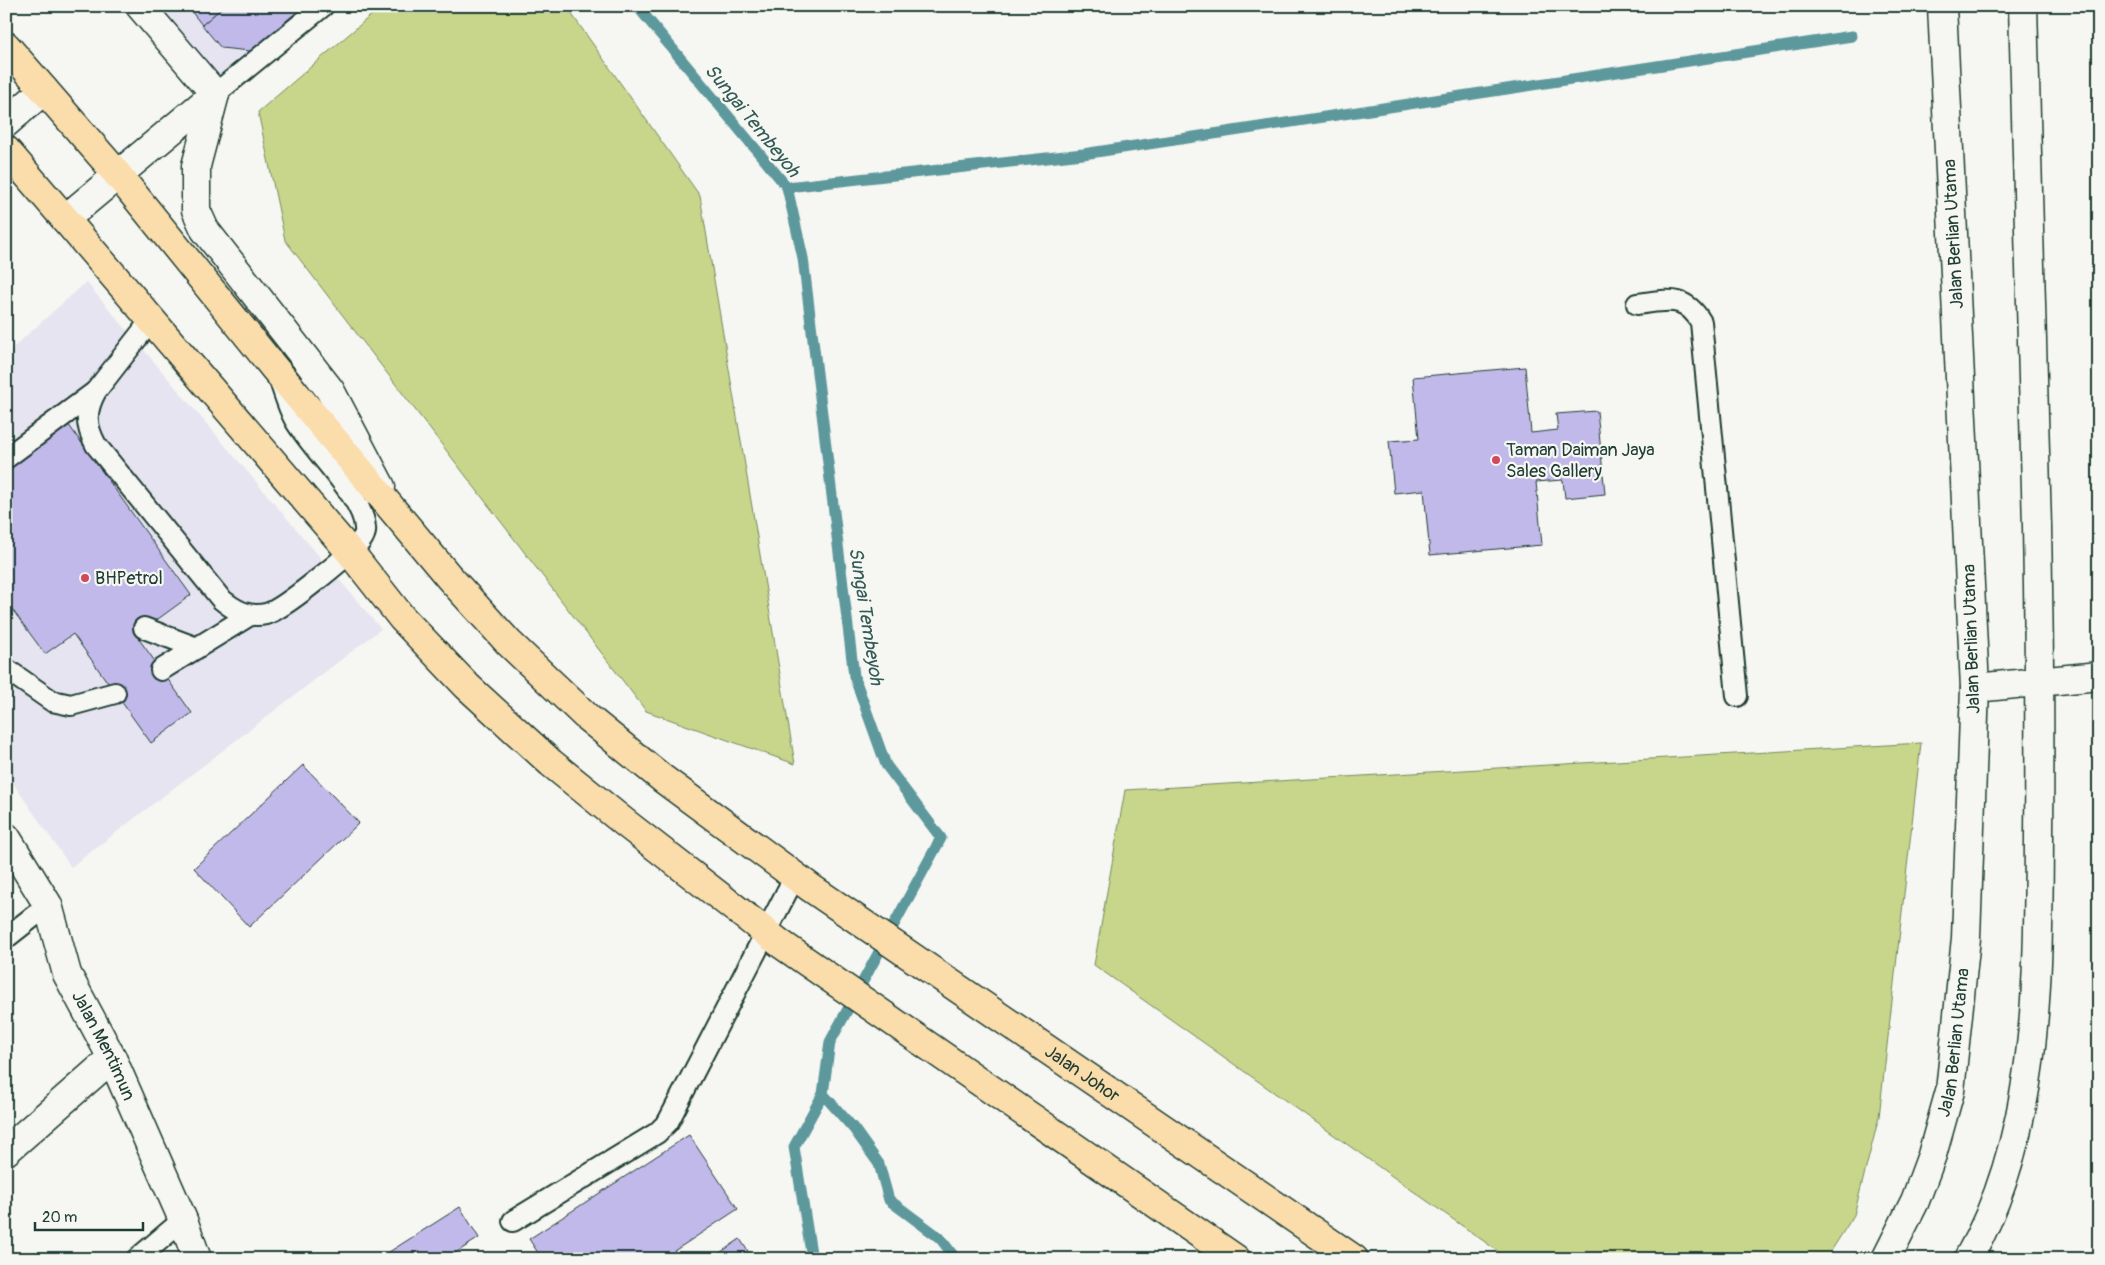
<svg xmlns="http://www.w3.org/2000/svg" width="2105" height="1265" viewBox="0 0 2105 1265" font-family="Pangolin,sans-serif">
	<rect width="100%" height="100%" fill="#f6f6f2"/>
	<filter id="ink" filterUnits="userSpaceOnUse"><feTurbulence type="fractalNoise" baseFrequency=".02" numOctaves="2"/><feDisplacementMap in="SourceGraphic" scale="10" xChannelSelector="R" yChannelSelector="G"/><feConvolveMatrix kernelMatrix="1 2 1 2 8 2 1 2 1" color-interpolation-filters="sRGB"/></filter>
	<g filter="url(#ink)">
		<g fill="#e6e4f0">
			<path d="M122,6h215l-109,88 -33,-1z"/>
			<path d="M86,282l295,347 -310,238 -65,-94v-419z"/>
		</g>
		<g fill="#c7d68a" stroke="#738a5f">
			<path d="M382,6h184l134,190 95,568 -149,-53 -361,-471 -27,-128z"/>
			<path d="M1921,743l-42,374 -25,98 -28,44h-317l-415,-294 31,-175z"/>
		</g>
		<g fill="none" stroke-linecap="round" stroke-linejoin="round">
			<g stroke="#5c989c" stroke-width="11">
				<path d="M637,6l150,181 16,71 51,418 32,89 55,73 -111,204 -7,52 -29,53 18,112"/>
				<path d="M787,187l296,-33 769,-118"/>
				<path d="M823,1094l31,35 25,35 10,36 51,38 16,21"/>
			</g>
		</g>
		<g fill="#c2b9eb" stroke="#1f3d34">
			<path d="M187,6h37l-22,19z"/>
			<path d="M224,6h80l-54,45 -29,-3 -19,-23z"/>
			<path d="M1525,367l6,66 27,-3 -2,-16 41,-3 8,83 -40,4 -2,-18 -27,2 6,63 -112,10 -6,-65 -30,3 -5,-52 30,-2 -6,-62z"/>
			<path d="M68,424l123,171 -55,40 56,78 -41,30 -78,-109 -28,20 -39,-53v-133z"/>
			<path d="M303,765l56,58 -110,104 -55,-59z"/>
			<path d="M689,1135l49,74 -76,50h-120l-13,-20z"/>
			<path d="M460,1207l19,31 -33,21h-68z"/>
			<path d="M740,1239l13,20h-42z"/>
		</g>
		<g fill="none" stroke-linecap="round" stroke-linejoin="round">
			<defs>
				<g id="lane">
					<path d="M215,94l108,-88"/>
					<path d="M1637,304c29,-3 47,-11 64,18l36,374"/>
					<path d="M152,319l-56,72c-11,20 -11,34 0,54l125,154c13,11 27,19 45,15 17,-4 82,-58 94,-72 3,-4 6,-9 5,-14 -1,-31 -54,-79 -70,-108 -6,-11 -10,-24 -14,-36"/>
					<path d="M6,458l89,-66"/>
					<path d="M144,628l53,20"/>
					<path d="M6,669l46,32 19,4 44,-12"/>
					<path d="M161,670l89,-55"/>
					<path d="M6,938l42,-33"/>
					<path d="M513,1221l144,-88 11,-11 127,-246"/>
					<path d="M137,1259l46,-39"/>
				</g>
				<g id="street">
					<path d="M140,6l75,88"/>
					<path d="M215,94l-19,72v44l9,20 125,160 51,97"/>
					<path d="M6,123l38,-33"/>
					<path d="M65,219l150,-125"/>
					<path d="M1975,688l124,-12"/>
					<path id="s1" d="M6,837l42,68 19,69 45,84 71,162 14,39"/>
					<path d="M6,1151l106,-93"/>
				</g>
				<g id="secondary">
					<path id="s2" d="M1886,1259l29,-58 17,-46 18,-64 16,-153 9,-250 -33,-682"/>
					<path d="M1968,1259c72,-127 70,-280 71,-421 1,-104 0,-207 -2,-311 -5,-174 -9,-347 -14,-521"/>
				</g>
				<g id="highway">
					<path id="s3" d="M6,46l112,129 157,194 174,208 60,66 79,75 75,61 148,109 543,371"/>
					<path d="M6,150l344,402 52,66 65,68 84,77 73,59 157,122 455,315"/>
				</g>
			</defs>
			<use href="#lane" stroke="#1f3d34" stroke-width="24"/>
			<use href="#street" stroke="#1f3d34" stroke-width="31"/>
			<use href="#secondary" stroke="#1f3d34" stroke-width="31"/>
			<use href="#highway" stroke="#1f3d34" stroke-width="31"/>
			<use href="#lane" stroke="#f6f6f2" stroke-width="20"/>
			<use href="#street" stroke="#f6f6f2" stroke-width="28"/>
			<use href="#secondary" stroke="#f6f6f2" stroke-width="28"/>
			<use href="#highway" stroke="#faddab" stroke-width="28"/>
		</g>
	</g>
	<g fill="#d1495b" stroke="#f6f6f2" stroke-width="2">
		<circle cx="1496" cy="460" r="5"/>
		<circle cx="85" cy="578" r="5"/>
	</g>
	<g text-anchor="middle" stroke-width="4.5" stroke-linejoin="round" paint-order="stroke">
		<g font-size="18" fill="#1f3d34" stroke="#f6f6f2">
			<text transform="translate(1953 234) rotate(-93)" y="6">Jalan Berlian Utama</text>
			<text transform="translate(1971 639) rotate(-92)" y="6">Jalan Berlian Utama</text>
			<text dy="6" stroke="none"><textPath href="#s2" startOffset="229">Jalan Berlian Utama</textPath></text>
			<text dy="6" stroke="none"><textPath href="#s1" startOffset="232">Jalan Mentimun</textPath></text>
			<text dy="6" stroke="none"><textPath href="#s3" startOffset="1499">Jalan Johor</textPath></text>
		</g>
		<g font-size="18" fill="#1f3d34" stroke="#f6f6f2" text-anchor="start">
			<text x="1506" y="456">Taman Daiman Jaya<tspan x="1506" dy="21">Sales Gallery</tspan></text>
			<text x="95" y="584">BHPetrol</text>
		</g>
		<g font-size="19" font-style="italic" fill="#335b57" stroke="#f6f6f2">
			<text transform="translate(753 120) rotate(51)" y="7">Sungai Tembeyoh</text>
			<text transform="translate(867 616) rotate(81)" y="7">Sungai Tembeyoh</text>
		</g>
	</g>
	<rect width="2105" height="1265" fill="none" stroke="#f6f6f2" stroke-width="25"/>
	<rect x="12" y="12" width="2080" height="1240" fill="none" stroke="#1f3d34" stroke-width="2" filter="url(#ink)"/>
	<path d="M35 1222v8h108v-8" fill="none" stroke="#1f3d34" stroke-width="2.5"/>
	<text x="42" y="1222" font-size="15" fill="#1f3d34" stroke="#f6f6f2" stroke-width="4" paint-order="stroke">20 m</text>
</svg>
